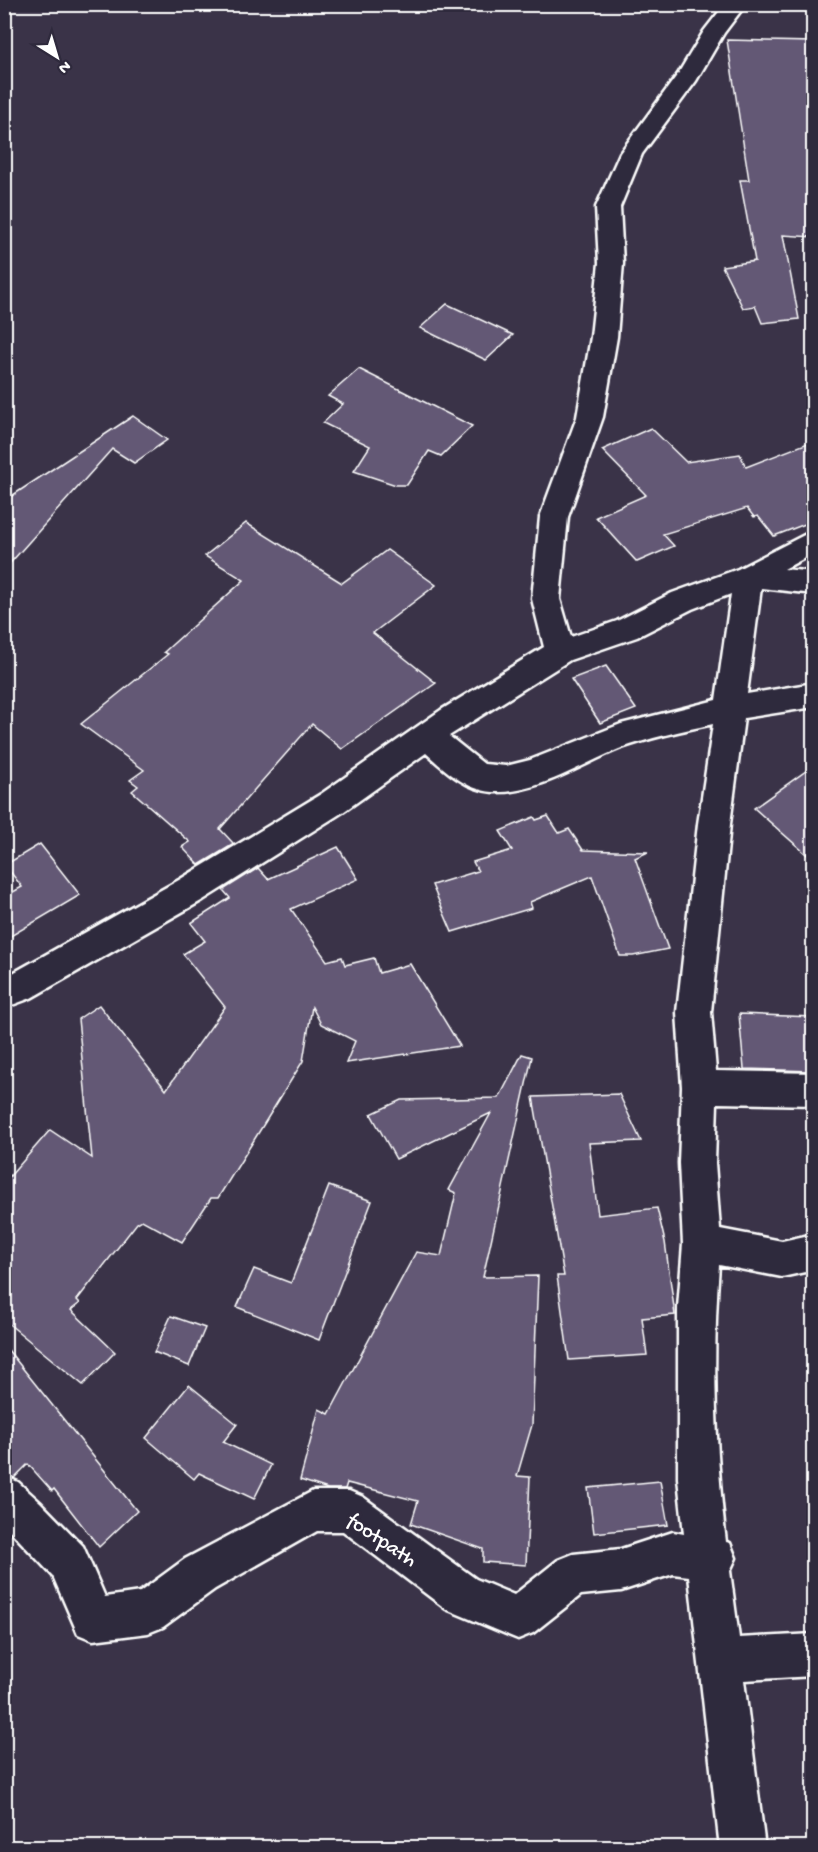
<svg xmlns="http://www.w3.org/2000/svg" width="818" height="1852" viewBox="0 0 818 1852" font-family="'Gochi Hand',sans-serif">
	<rect width="100%" height="100%" fill="#3a3348"/>
	<filter id="ink" filterUnits="userSpaceOnUse"><feTurbulence type="fractalNoise" baseFrequency=".0167" numOctaves="2"/><feDisplacementMap in="SourceGraphic" scale="12" xChannelSelector="R" yChannelSelector="G"/><feConvolveMatrix kernelMatrix="1 2 1 2 8 2 1 2 1" color-interpolation-filters="sRGB"/></filter>
	<g filter="url(#ink)">
		<g fill="#645975" stroke="#fff" stroke-width="1.5">
			<path d="M727,40l86,2v195l-30,-2 16,84 -37,4 -7,-17 -12,2 -21,-42 33,-5 -15,-81h9z"/>
			<path d="M447,304l66,31 -27,25 -66,-32z"/>
			<path d="M359,369l113,57 -31,30 -12,-5 -22,34h-11l-42,-14 16,-25 -47,-23 20,-19 -15,-8z"/>
			<path d="M133,416l34,24 -33,23 -22,-14 -108,121v-69z"/>
			<path d="M651,428l35,34 54,-8 6,13 67,-26v80l-39,15 -16,-20 -4,1 -7,-9 -84,26 11,12 -37,16 -41,-45 50,-22 -44,-45z"/>
			<path d="M246,523l96,60 45,-33 49,35 -63,48 63,50 -94,66 -30,-25 -92,105 14,15 -35,21 -17,-18 8,-5 -58,-51 6,-5 -8,-6 14,-10 -63,-46 87,-70 -4,-2 80,-72 -39,-24z"/>
			<path d="M606,666l30,43 -36,14 -29,-44z"/>
			<path d="M813,766v94l-59,-52z"/>
			<path d="M548,816l11,17 10,-4 14,21 65,2 -13,6 33,91 -35,7h-13l-28,-80 -62,26 2,6 -80,24 -20,-47 46,-14 -5,-9 39,-12 -12,-19 34,-14 2,3z"/>
			<path d="M40,844l40,51 -76,45v-43l18,-10 -17,-22z"/>
			<path d="M338,847l20,32 -67,30 36,52 15,-4 3,8 29,-7 5,15 31,-9 50,82 -114,17 9,-22 -34,-17 -9,-17 -9,54 -85,137h-7l-29,44 -40,-22 -5,3 -60,77 3,3 -9,7 44,42 -32,33 -79,-65v-137l46,-53 42,28 -14,-139 21,-14 67,85 59,-83 -42,-53 22,-13 -14,-18 39,-25 -7,-8 35,-22 10,11z"/>
			<path d="M739,1014l74,3v54l-69,-2z"/>
			<path d="M522,1054l10,3 -49,220 55,-1 -6,149 -15,51 13,1 -4,88 -43,-3v-13l-72,-25 7,-23 -71,-18 -2,6h-17l-28,-9 19,-71 10,5 87,-162 25,4 15,-63 -7,-3 42,-77 -95,46 -25,-45 30,-14 98,-2z"/>
			<path d="M619,1094l22,47 -52,2 9,72 59,-7 8,34 10,73 -33,3 5,37 -78,5 -12,-84h7l-31,-179z"/>
			<path d="M329,1186l43,15 -53,139 -82,-33 17,-38 37,14z"/>
			<path d="M171,1316l34,12 -16,38 -35,-14z"/>
			<path d="M4,1345l133,166 -38,36 -45,-58 -2,2 -24,-27 -14,14 -10,-4z"/>
			<path d="M189,1385l48,39 -14,18 48,23 -17,34 -55,-26 -5,6 -48,-41z"/>
			<path d="M660,1481l8,44 -74,8 -6,-45z"/>
		</g>
		<g fill="none" stroke-linecap="round" stroke-linejoin="round">
			<defs>
				<path id="minor" d="M725,4h21l-22,29 -28,48 -54,73 -22,53 3,56 -6,74 -14,80 -35,100 -8,82 11,38 46,-16 55,-28 66,-24 76,-39v23l-30,16 30,3v22l-53,-6 -14,106 67,-11v24l-70,11 -14,106 -19,188 5,59 98,2v32l-97,-2 -2,60 5,66 62,12 32,-7v36l-32,7 -63,-12c-7,92 -4,186 7,277l4,1 6,15 -6,13 9,67 75,-4v42l-70,4 21,168h-45l-31,-272 -16,-2 -52,17 -40,4 -48,38 -15,6 -72,-30 -103,-78h-26l-102,58 -52,38 -15,6 -55,7 -15,-6 -25,-58 -49,-52v-48l14,6 22,20 43,44 22,51 35,-5 45,-33 128,-68h36l14,6 113,82 38,16 44,-35 15,-6 48,-5 52,-17 11,2 -6,-56v-170l5,-64 -4,-81 3,-76 -5,-75 21,-188 15,-100c-32,7 -64,14 -94,25 -39,16 -83,45 -126,43 -27,-2 -48,-22 -67,-39l-83,59 -140,88 -172,98 -27,10v-30l175,-98 142,-86 120,-84 103,-63 -12,-48 8,-82 37,-100 14,-80 8,-74 -3,-56 24,-54 58,-79 26,-43zM731,594l-15,106 -95,24 -91,36 -24,6 -22,-2 -35,-28 121,-76 67,-23 55,-28z"/>
			</defs>
			<use href="#minor" stroke="#fff" stroke-width="5"/>
			<use href="#minor" fill="#2f2a3d" fill-rule="evenodd"/>
		</g>
	</g>
	<g text-anchor="middle" stroke-width="6" stroke-linejoin="round" paint-order="stroke">
		<g font-size="21" fill="#fff" stroke="#2f2a3d">
			<text transform="translate(383 1539) rotate(34)" y="7">footpath</text>
		</g>
	</g>
	<rect width="818" height="1852" fill="none" stroke="#2f2a3d" stroke-width="24"/>
	<rect x="12" y="12" width="794" height="1828" fill="none" stroke="#fff" stroke-width="2" filter="url(#ink)"/>
	<g transform="translate(57 57) rotate(143)" stroke="#2f2a3d" stroke-width="4.5" paint-order="stroke">
	<path d="M0-4.5L10 22L0 15L-10 22Z" fill="#ffffff"/>
	<text y="-9" font-size="16" font-weight="bold" text-anchor="middle" fill="#ffffff">N</text>
	</g>
</svg>
